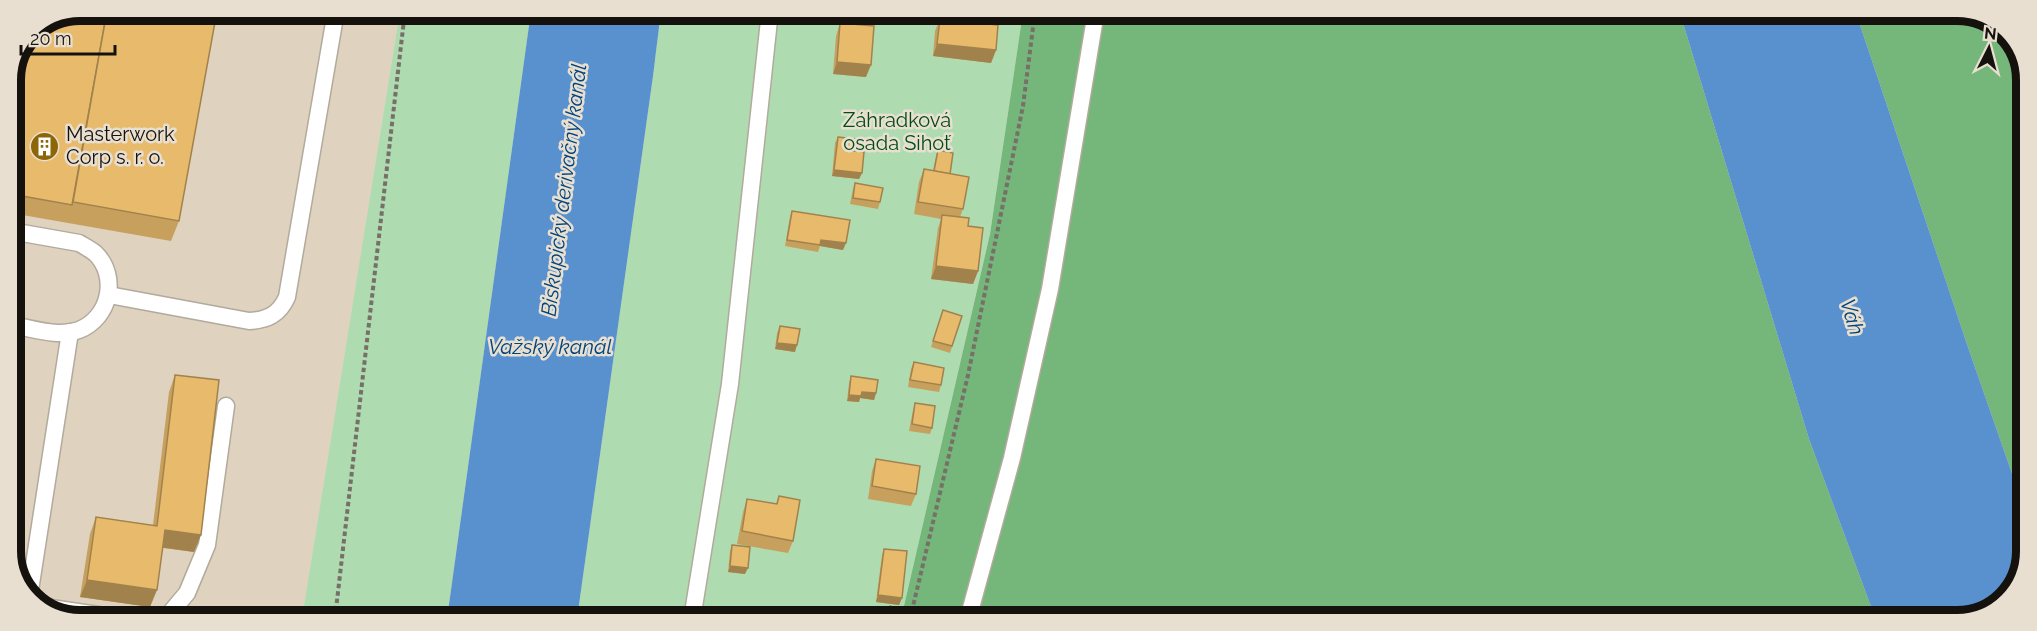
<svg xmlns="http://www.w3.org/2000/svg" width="2037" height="631" viewBox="0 0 2037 631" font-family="Raleway,sans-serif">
	<rect width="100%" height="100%" fill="#e8dfd1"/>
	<path fill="#dfd2be" d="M80,11h320l-98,607h-240l-34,-21 -17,-41v-476z"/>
	<g fill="#afdbb1">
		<path d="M400,11h131l-84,608 -145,-1z"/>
		<path d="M661,11l362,1 -33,222 -89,385h-324l76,-543z"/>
	</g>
	<g fill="#75b67a">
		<path d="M1023,12l657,1 129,426 67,181 -975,-1 89,-385z"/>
		<path d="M1856,13h119l34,21 17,41 -2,433 -54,-155z"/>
	</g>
	<g fill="#5891ce">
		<path d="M531,11h130l-8,65 -76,543h-130z"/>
		<path d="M1680,13h176l114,340 54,155v61l-24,37 -43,14h-81l-67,-181z"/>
	</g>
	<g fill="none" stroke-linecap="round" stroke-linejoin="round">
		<defs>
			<g id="service">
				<path d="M11,231l68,12c5,3 11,6 16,10 24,23 15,65 -16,77 -21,8 -47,-2 -68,-5"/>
				<path d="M109,295l140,26c18,-1 30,-6 38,-24l49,-286"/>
				<path d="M29,597l41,-265"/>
				<path d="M44,607l74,11"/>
				<path d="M166,618l21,-25 20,-48 19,-139"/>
				<path d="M692,619l38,-235 40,-373"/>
				<path d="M968,619l44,-161 38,-169 46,-277"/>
			</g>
		</defs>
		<use href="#service" stroke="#b2aa9d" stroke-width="19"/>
		<g stroke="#767068" stroke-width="4" stroke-dasharray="4.5 3" stroke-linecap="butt">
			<path d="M335,618l70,-607"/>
			<path d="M910,619l58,-244 55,-269 12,-94"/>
		</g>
		<use href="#service" stroke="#fff" stroke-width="16"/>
	</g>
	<g fill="#c7a05d">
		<path d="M940,19l56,31 -5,13 -58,-7 2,-25z"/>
		<path d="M840,23l26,54 -33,-3 3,-38z"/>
		<path d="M10,80l169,141 -8,20 -160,-28z"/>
		<path d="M838,137l16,14 8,22 -3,6 -27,-3 3,-33z"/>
		<path d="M938,150l12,24 13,35 -3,8 8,9 10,45 -5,13 -42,-5 7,-51 3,-9 -27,-5 5,-32 5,-13 9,2 3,-14z"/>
		<path d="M855,183l25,19 -2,7 -28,-5 3,-15z"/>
		<path d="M792,211l51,39 -23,-4 -2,6 -33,-6 5,-29z"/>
		<path d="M943,310l19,6 -12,37 -19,-6z"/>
		<path d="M780,326l15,26 -20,-3 2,-16z"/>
		<path d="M914,362l27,23 -2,7 -31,-5 3,-18z"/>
		<path d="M175,375l26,160 -7,17 -31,-4 -13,59 -70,-10 10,-63 6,-17 57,8 16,-133z"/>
		<path d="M851,376l25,17 -2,7 -14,-2 -1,4 -12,-1 2,-18z"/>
		<path d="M915,403l17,25 -2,6 -21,-3 4,-21z"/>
		<path d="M876,459l40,35 -5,12 -43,-7 4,-28z"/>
		<path d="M779,496l14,45 -5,12 -51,-9 6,-32 4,-13 29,5z"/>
		<path d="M732,545l13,29 -17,-2 2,-21z"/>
		<path d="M884,549l18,49 -3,7 -23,-3 6,-47z"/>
	</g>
	<g fill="#a2824c">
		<path d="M937,44l59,6 -5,13 -58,-7z"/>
		<path d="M837,62l34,3 -5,12 -33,-3z"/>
		<path d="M834,170l28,3 -3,6 -27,-3z"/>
		<path d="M821,240l25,3 -3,7 -23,-4z"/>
		<path d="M936,266l42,5 -5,13 -42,-5z"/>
		<path d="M777,343l20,2 -2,7 -20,-3z"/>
		<path d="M862,392l14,1 -2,7 -14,-2 -1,4 -12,-1 2,-6z"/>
		<path d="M165,530l36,5 -7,17 -35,-5z"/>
		<path d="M730,566l18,2 -3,6 -17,-2z"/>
		<path d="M87,580l70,10 -7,17 -70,-10z"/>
		<path d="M878,595l24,3 -3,7 -23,-3z"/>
	</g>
	<g fill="#e7ba6c" stroke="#a2824c" stroke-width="1.5">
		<path d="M80,10l27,1 -35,194 -61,-11 -1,-114 21,-49z"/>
		<path d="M107,11h110l-38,210 -106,-19z"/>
		<path d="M940,19l58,6 -2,25 -59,-6z"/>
		<path d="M840,23l34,3 -3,39 -34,-3z"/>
		<path d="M838,137l17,2 -1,12 10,1 -2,21 -28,-3z"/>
		<path d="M938,150l15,3 -3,21 -16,-3z"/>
		<path d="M924,169l45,8 -6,32 -45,-7z"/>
		<path d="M855,183l28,5 -3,14 -27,-4z"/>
		<path d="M792,211l58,9 -4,23 -25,-3 -1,5 -33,-5z"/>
		<path d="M942,215l27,3 -1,8 15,2 -5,43 -42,-5z"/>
		<path d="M943,310l19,6 -10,30 -19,-5z"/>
		<path d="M780,326l20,3 -3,16 -20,-2z"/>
		<path d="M914,362l30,6 -3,17 -31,-5z"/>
		<path d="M175,375l44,5 -18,155 -36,-5 -8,60 -70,-10 9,-63 61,9z"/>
		<path d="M851,376l27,4 -2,13 -14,-1 -1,4 -12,-1z"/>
		<path d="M915,403l20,3 -3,22 -20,-4z"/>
		<path d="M876,459l44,7 -4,28 -44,-8z"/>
		<path d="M779,496l21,4 -7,41 -51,-10 5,-32 30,5z"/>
		<path d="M732,545l18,2 -2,21 -18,-2z"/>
		<path d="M884,549l23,2 -5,47 -24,-3z"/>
		<path d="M890,606l21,7 -2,6h-23z"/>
	</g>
	<defs>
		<symbol id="building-disc" viewBox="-11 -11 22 22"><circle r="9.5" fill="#8c6607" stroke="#e8dfd1"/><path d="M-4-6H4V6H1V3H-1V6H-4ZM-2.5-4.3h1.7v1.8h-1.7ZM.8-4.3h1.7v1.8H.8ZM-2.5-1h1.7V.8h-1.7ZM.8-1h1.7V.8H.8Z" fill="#fff"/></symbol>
	</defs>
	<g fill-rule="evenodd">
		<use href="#building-disc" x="28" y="130" width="33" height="33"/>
	</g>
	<g text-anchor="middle" stroke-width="5" stroke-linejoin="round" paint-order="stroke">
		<g font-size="20" fill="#004d14" stroke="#e8dfd1">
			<text x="897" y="127">Záhradková<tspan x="897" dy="23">osada Sihoť</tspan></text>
		</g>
		<g font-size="20" fill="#15120e" stroke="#e8dfd1" text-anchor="start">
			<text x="66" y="141">Masterwork<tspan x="66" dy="23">Corp s. r. o.</tspan></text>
		</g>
		<g font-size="21" font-style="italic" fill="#01447c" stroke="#e8dfd1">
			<text transform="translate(564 190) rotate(-83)" y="7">Biskupický derivačný kanál</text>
			<text transform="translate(1852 317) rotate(73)" y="7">Váh</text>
			<text x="550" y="354">Važský kanál</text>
		</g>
	</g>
	<path d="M0 0H2037V631H0ZM80 21H1957A59 59 0 0 1 2016 80V551A59 59 0 0 1 1957 610H80A59 59 0 0 1 21 551V80A59 59 0 0 1 80 21Z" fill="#e8dfd1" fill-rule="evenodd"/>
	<path fill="none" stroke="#15120e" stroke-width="8" d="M80 21H1957A59 59 0 0 1 2016 80V551A59 59 0 0 1 1957 610H80A59 59 0 0 1 21 551V80A59 59 0 0 1 80 21Z"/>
	<g transform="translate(1989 48) rotate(6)" stroke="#e8dfd1" stroke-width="4.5" paint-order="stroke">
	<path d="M0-4.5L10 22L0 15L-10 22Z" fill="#15120e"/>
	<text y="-9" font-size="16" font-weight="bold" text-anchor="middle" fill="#15120e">N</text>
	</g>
	<path d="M21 45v9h94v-9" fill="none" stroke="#15120e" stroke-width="3"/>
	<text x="30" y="45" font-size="18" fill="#15120e" stroke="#e8dfd1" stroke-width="4.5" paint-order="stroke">20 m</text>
</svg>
